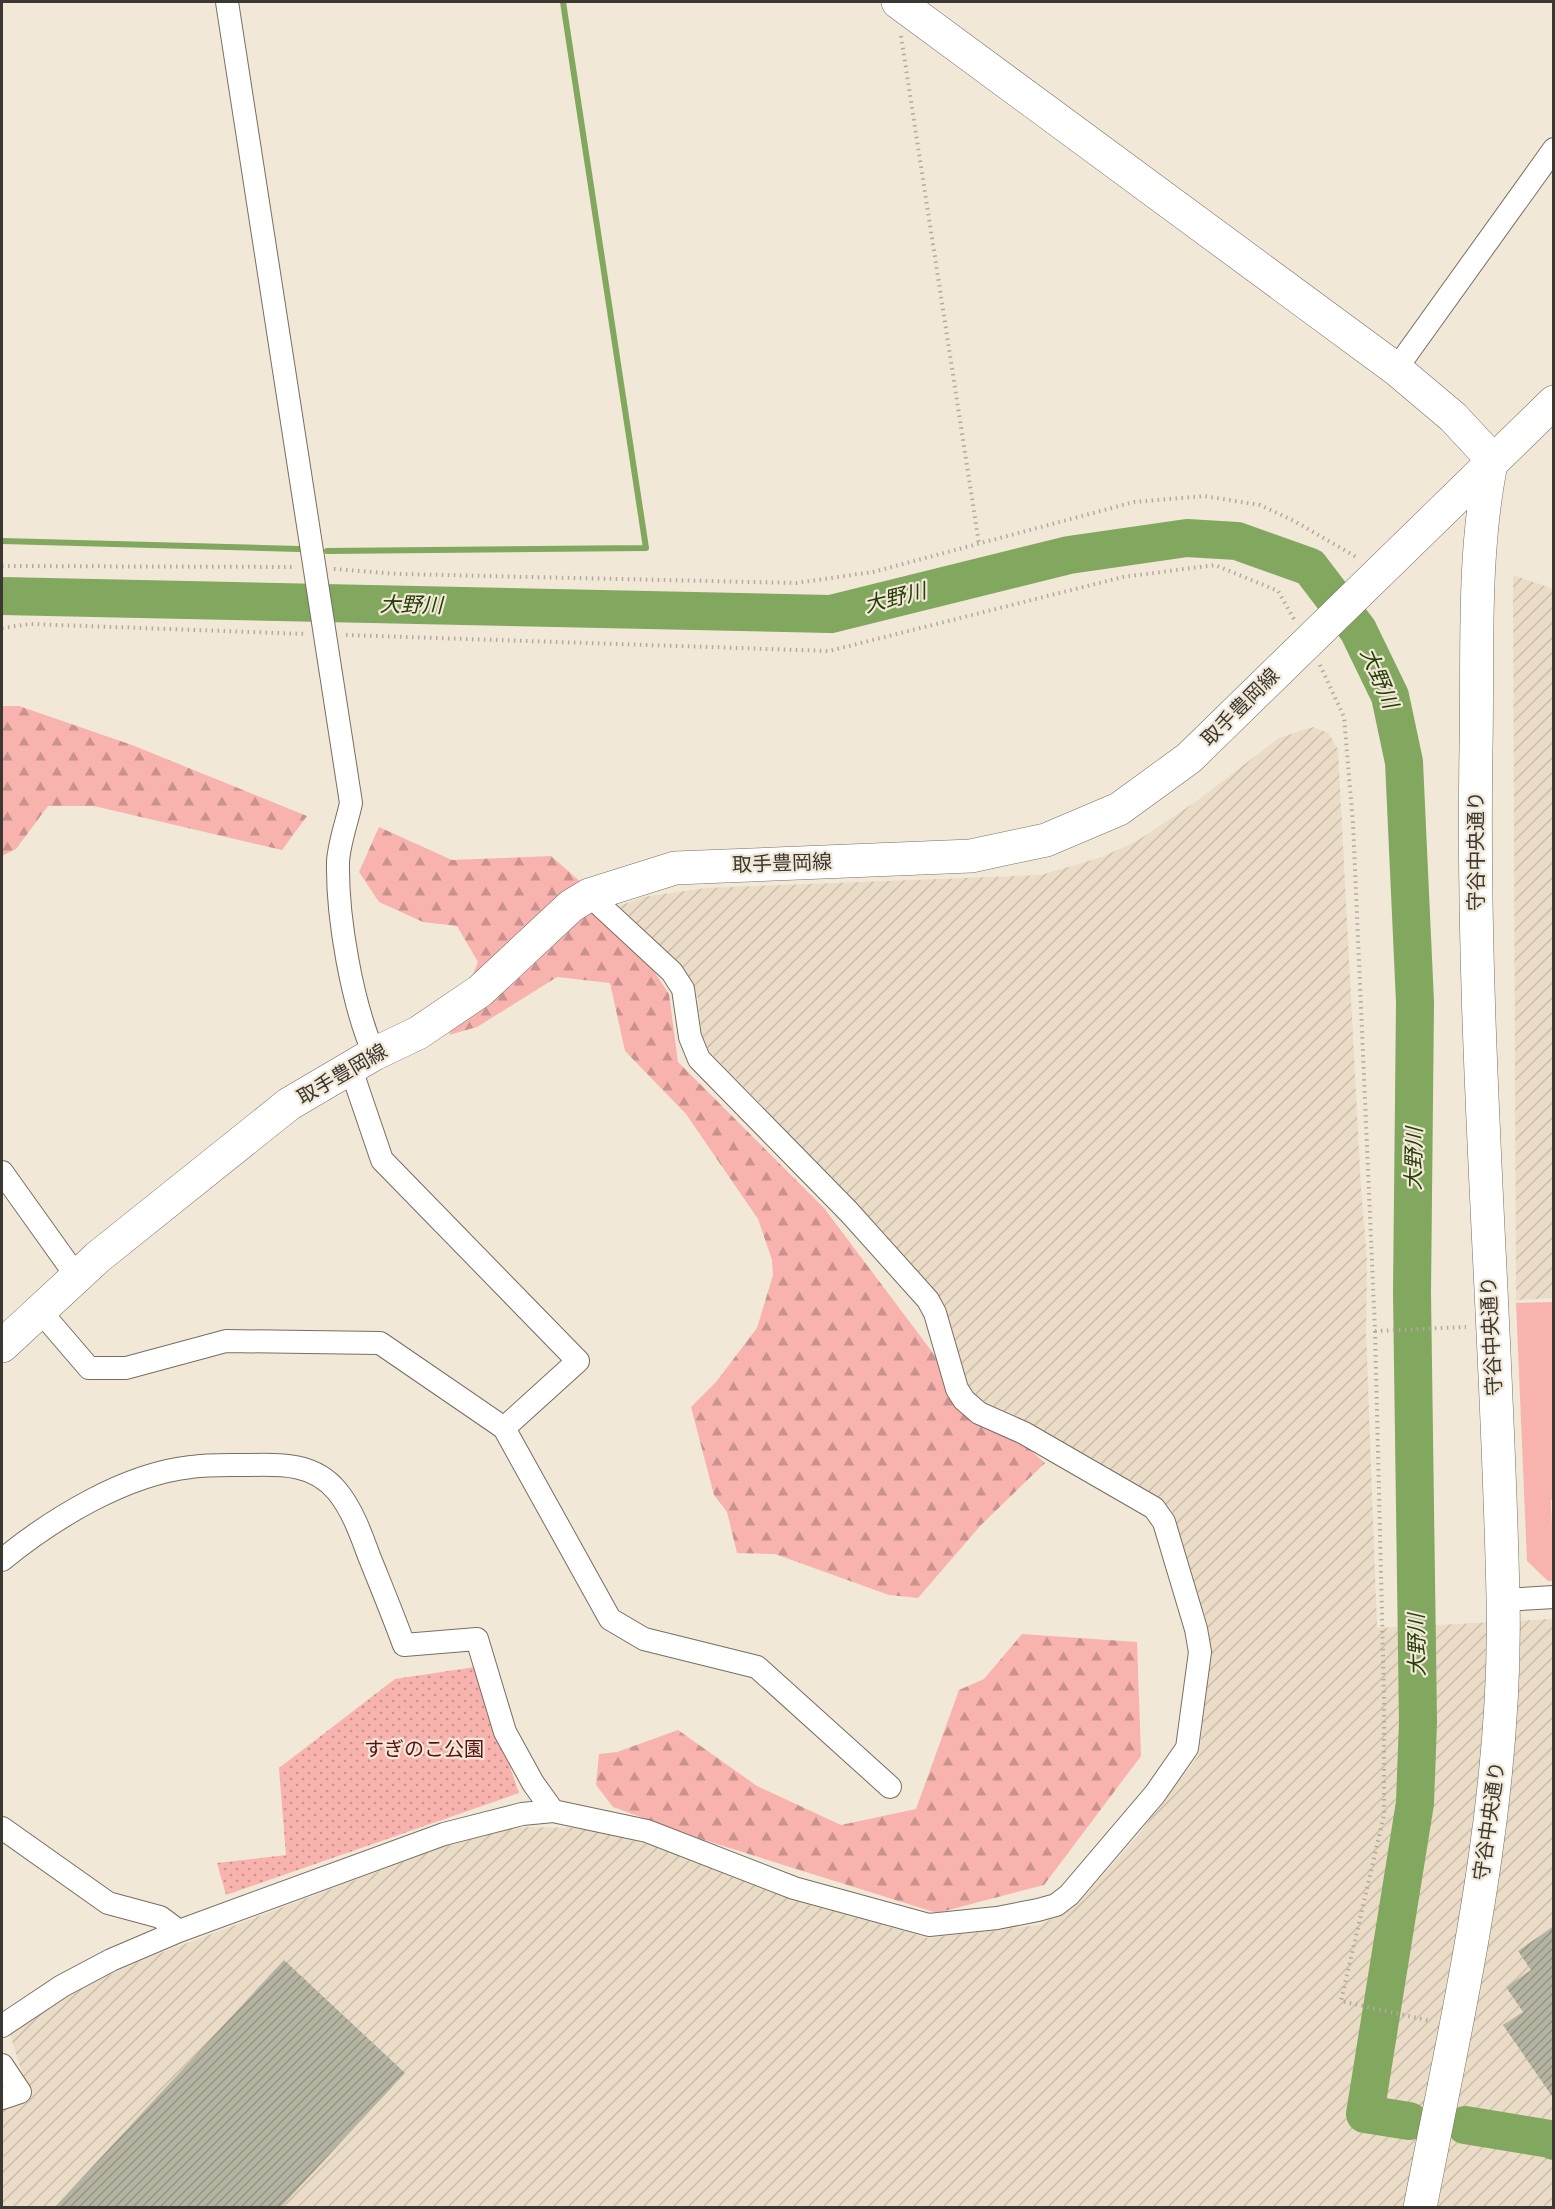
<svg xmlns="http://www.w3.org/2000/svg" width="1555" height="2209" font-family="Overpass,'Noto Sans JP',sans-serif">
<defs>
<pattern id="industrial-furrows" width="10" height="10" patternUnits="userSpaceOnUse" patternTransform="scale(1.5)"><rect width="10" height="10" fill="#eadcc6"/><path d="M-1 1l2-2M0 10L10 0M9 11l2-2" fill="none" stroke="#cabdab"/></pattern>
<pattern id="forest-firs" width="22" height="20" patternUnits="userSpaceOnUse" patternTransform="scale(1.5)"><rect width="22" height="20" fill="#f8b3ae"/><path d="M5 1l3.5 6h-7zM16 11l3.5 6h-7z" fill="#ca928e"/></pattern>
<pattern id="park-dots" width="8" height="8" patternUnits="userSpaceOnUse" patternTransform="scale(1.5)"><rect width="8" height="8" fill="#f8b3ae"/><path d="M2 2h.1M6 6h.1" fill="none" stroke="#ca928e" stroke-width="1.8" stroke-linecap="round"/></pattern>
<pattern id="building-hatch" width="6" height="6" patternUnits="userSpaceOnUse" patternTransform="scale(1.5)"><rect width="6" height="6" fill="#b5b4a3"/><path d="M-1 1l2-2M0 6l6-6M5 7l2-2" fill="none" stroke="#949385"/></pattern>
</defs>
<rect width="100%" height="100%" fill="#f2e8d8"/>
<path fill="url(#industrial-furrows)" d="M 1513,575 L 1554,589 L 1553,1298 L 1516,1300 Z
M 1313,727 L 1328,733 L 1338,749 L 1361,1190 L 1367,1259 L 1366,1332 L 1377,1628 L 1553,1619 L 1553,2207 L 2,2208 L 2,2108 L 30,2099 L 9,2031 L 93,1982 L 147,1958 L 467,1838 L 518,1827 L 582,1828 L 655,1846 L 787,1897 L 928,1938 L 1040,1925 L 1072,1909 L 1135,1839 L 1199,1755 L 1211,1653 L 1207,1622 L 1172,1511 L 1157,1498 L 1093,1459 L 986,1403 L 969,1389 L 936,1293 L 880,1228 L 709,1051 L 702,1036 L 698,999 L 693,983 L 683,968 L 619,906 L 643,897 L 706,888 L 1041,875 L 1102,857 L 1137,841 L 1194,803 L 1279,738 Z"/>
<path fill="#f8b3ae" d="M 1553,1302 L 1554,1500 L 1551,1500 L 1554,1581 L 1548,1581 L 1527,1561 L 1516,1303 Z"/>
<path fill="url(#forest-firs)" d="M 2,706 L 19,706 L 132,745 L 307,816 L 282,850 L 94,806 L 48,806 L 16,849 L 2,856 Z
M 379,827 L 452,860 L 551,856 L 615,912 L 669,994 L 678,1062 L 824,1208 L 960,1389 L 1045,1463 L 981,1525 L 918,1598 L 889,1595 L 775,1554 L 737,1553 L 727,1512 L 714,1495 L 691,1407 L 716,1382 L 757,1328 L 773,1275 L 772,1260 L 758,1219 L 686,1114 L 625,1051 L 610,983 L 557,977 L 477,1027 L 449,1035 L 478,962 L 457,926 L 423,922 L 379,902 L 359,872 Z
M 1022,1634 L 1137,1642 L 1141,1756 L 1044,1885 L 937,1913 L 704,1840 L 613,1807 L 596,1785 L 599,1754 L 617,1752 L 678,1730 L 757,1786 L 841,1825 L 916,1809 L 959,1690 L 984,1679 Z"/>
<path fill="url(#park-dots)" d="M 475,1667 L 519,1793 L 226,1895 L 217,1863 L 286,1855 L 279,1768 L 395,1679 Z"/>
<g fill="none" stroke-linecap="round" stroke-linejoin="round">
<path stroke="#82a75e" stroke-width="6" d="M 2,541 L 299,549
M 327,551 L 646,548 L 563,2"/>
<path stroke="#82a75e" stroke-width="38" d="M 2,596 L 831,614 L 1069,555 L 1187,538 L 1237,541 L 1310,567 L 1358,630 L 1390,696 L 1404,762 L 1415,1002 L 1412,1293 L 1418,1722 L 1415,1803 L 1365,2114 L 1409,2121
M 1465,2125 L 1550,2139 L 1554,2141"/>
</g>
<path fill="url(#building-hatch)" d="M 1554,1926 L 1554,2099 L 1503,2025 L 1523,2012 L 1506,1987 L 1531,1970 L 1518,1951 Z
M 284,1960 L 405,2073 L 280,2208 L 54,2208 Z"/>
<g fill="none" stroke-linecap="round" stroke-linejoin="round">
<defs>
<path id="street" d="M 227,2 L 351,803 C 347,822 339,843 338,862 C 337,918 352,1003 374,1054
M 1396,369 L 1554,149
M 351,1069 L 382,1160 L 578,1361 L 504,1428
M 2,1172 L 77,1277
M 41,1312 L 89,1368 L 126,1368 L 226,1341 L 380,1343 L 504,1428 L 610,1619 L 644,1639 L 757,1667 L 890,1787
M 2,1560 C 52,1519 125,1474 191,1467 C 210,1464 231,1465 250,1465 C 283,1464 315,1464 337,1491 C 352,1509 361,1534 369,1556 C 381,1586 393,1615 404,1645 L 477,1639 L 505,1732 L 533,1783 L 553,1811
M 1503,1600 L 1554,1597
M 2,1828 L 108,1903 L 160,1917 L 179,1931
M 2,2026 L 62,1986 L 111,1960 L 179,1931 L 444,1834 L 522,1814 L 553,1811 L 647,1831 L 794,1888 L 929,1925 L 997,1918 L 1038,1910 L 1056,1905 L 1069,1895 L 1155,1794 L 1187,1748 L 1200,1652 L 1196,1629 L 1164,1522 L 1154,1508 L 1024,1433 L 979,1413 L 964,1400 L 957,1389 L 935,1313 L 928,1300 L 849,1212 L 699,1059 L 690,1037 L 683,989 L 672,972 L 589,895
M 2,2065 L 20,2092 L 2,2098"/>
<path id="secondary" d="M 898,2 L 1396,369 L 1453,417 L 1492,459"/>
<path id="primary" d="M 2,1346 L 98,1257 L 289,1104 L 374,1054 L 418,1033 L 480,991 L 571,906 L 589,895 L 675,868 L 971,856 L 1046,840 L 1119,809 L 1189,758 L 1554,402
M 1420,2208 C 1459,2006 1508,1803 1503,1597 C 1497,1314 1471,1033 1476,750 C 1478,654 1472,554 1492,459"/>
</defs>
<use href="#street" stroke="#776e61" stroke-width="24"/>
<use href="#secondary" stroke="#776e61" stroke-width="34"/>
<use href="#primary" stroke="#776e61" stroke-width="34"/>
<path stroke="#b2aa9e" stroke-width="4" stroke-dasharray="1.5 4.5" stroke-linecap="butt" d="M 901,36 L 979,544
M 2,566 L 294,567
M 334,569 L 399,574 L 796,583 L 873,572 L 1134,502 L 1204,496 L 1260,505 L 1294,521 L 1358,558
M 2,628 L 30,624 L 306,634
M 346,635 L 829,651 L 1123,577 L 1215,565 L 1278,591 L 1294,619
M 1320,665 L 1344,717 L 1353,823 L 1375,1331 L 1466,1327
M 1375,1331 L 1384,1695 L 1384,1815 L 1341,2001 L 1431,2021"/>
<use href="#street" stroke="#fff" stroke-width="22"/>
<use href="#secondary" stroke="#fff" stroke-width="33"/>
<use href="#primary" stroke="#fff" stroke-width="33"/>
</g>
<g text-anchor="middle" stroke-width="4.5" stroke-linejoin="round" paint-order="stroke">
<g font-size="20" fill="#3b3731" stroke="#f2e8d8">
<text transform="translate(1240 707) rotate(-45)" y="7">取手豊岡線</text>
<text transform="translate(1476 851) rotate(-90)" y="7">守谷中央通り</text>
<text transform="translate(782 863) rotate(-2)" y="7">取手豊岡線</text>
<text transform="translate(342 1074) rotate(-30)" y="7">取手豊岡線</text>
<text transform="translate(1491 1336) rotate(-93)" y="7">守谷中央通り</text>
<text transform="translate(1489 1821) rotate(-82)" y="7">守谷中央通り</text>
</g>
<g font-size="20" fill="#5d0f13" stroke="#f2e8d8">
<text x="424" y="1756">すぎのこ公園</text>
</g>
<g font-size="21" font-style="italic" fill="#263e08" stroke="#f2e8d8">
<text transform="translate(895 598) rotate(-14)" y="7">大野川</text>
<text transform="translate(411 605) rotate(1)" y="7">大野川</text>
<text transform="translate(1379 678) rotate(67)" y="7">大野川</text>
<text transform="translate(1414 1159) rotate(-89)" y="7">大野川</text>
<text transform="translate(1417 1645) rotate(-91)" y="7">大野川</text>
</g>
</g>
<rect width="1555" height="2209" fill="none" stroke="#3b3731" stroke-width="6"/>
</svg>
